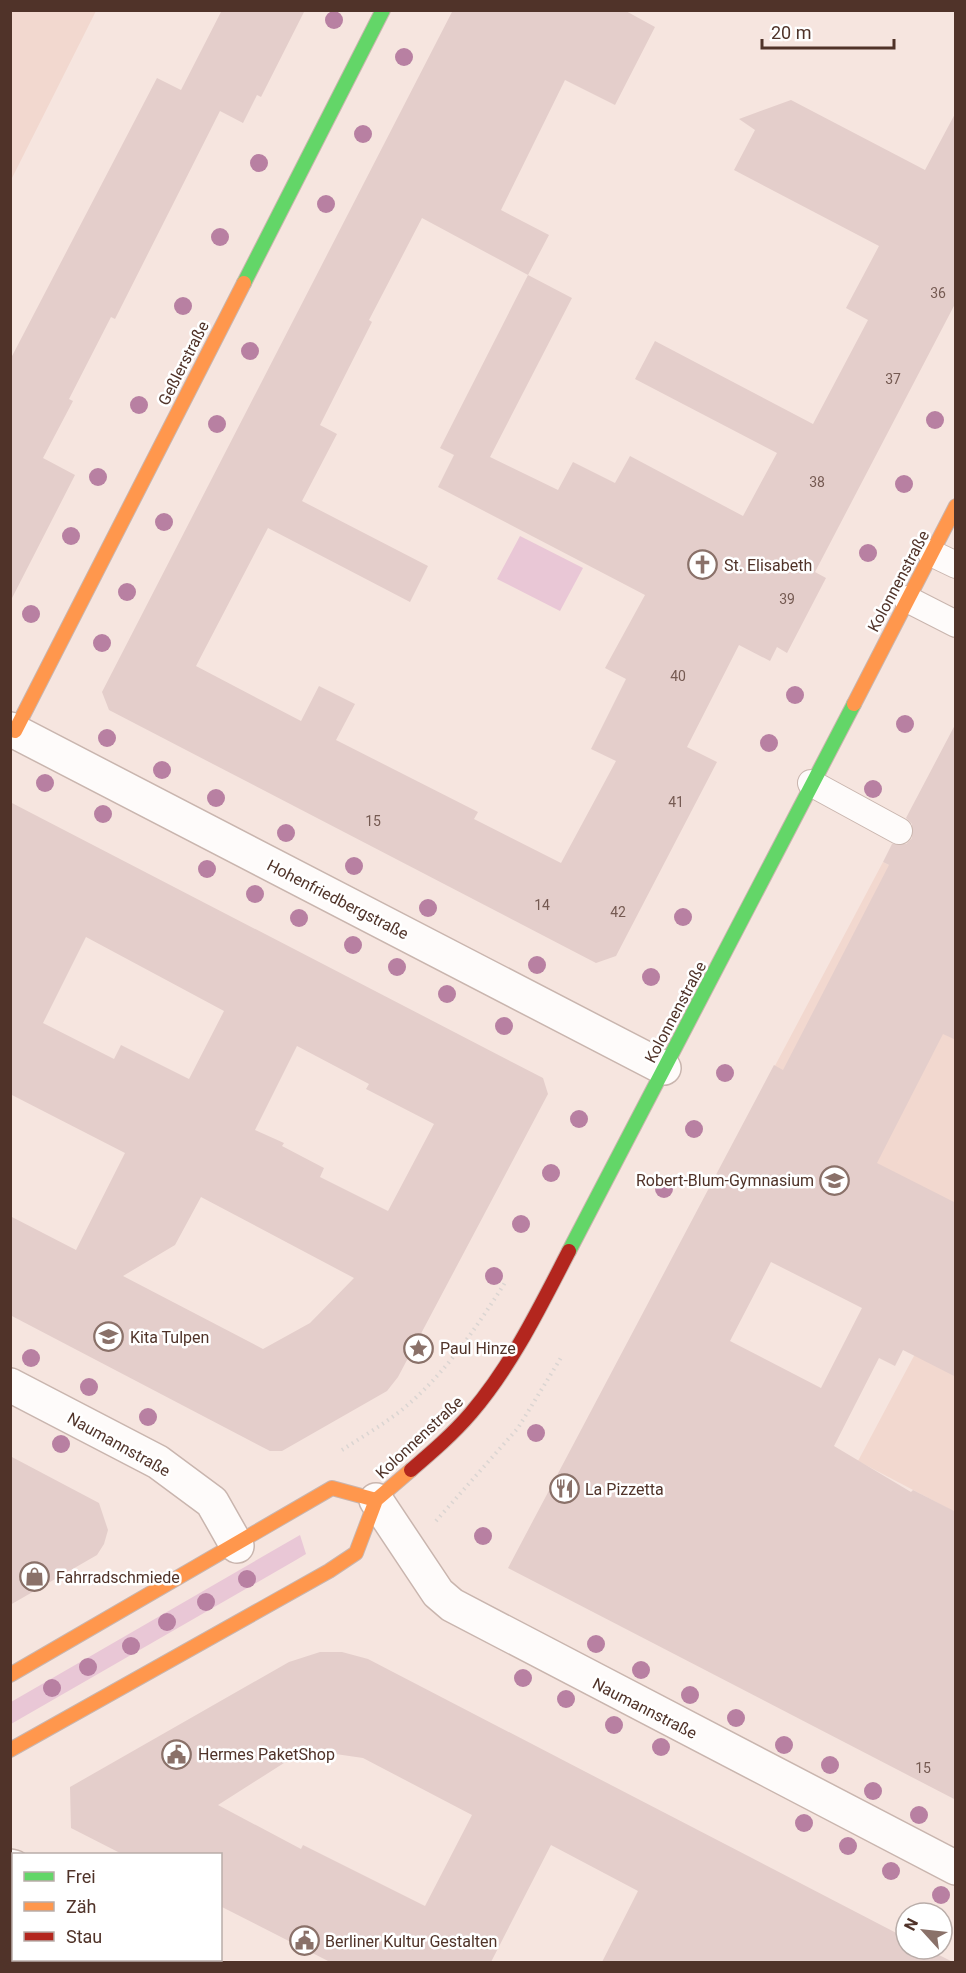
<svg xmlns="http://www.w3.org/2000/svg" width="966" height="1973" font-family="Roboto,sans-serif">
<rect width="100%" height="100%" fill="#f6e5df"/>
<path fill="#f2d8cf" d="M 11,10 L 96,11 L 11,180 L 10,11 Z
M 883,862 L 955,899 L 955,1512 L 858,1461 L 923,1339 L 733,1145 Z"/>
<path fill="#e9c7d6" d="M 520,536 L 583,568 L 560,611 L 497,579 Z
M 300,1535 L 306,1554 L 296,1560 L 11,1724 L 11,1702 Z"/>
<path fill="#e4cecb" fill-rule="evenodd" d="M 222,10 L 305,10 L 261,97 L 257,95 L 243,123 L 220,111 L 115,319 L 111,317 L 69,399 L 73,401 L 43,458 L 75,475 L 10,602 L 10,360 L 157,78 L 181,90 Z
M 453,10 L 624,10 L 655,27 L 615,105 L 565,80 L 501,210 L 549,235 L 528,275 L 422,218 L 369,320 L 372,322 L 320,425 L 337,434 L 302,501 L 428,566 L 410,602 L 268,528 L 196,666 L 301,721 L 319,686 L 355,704 L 336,740 L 478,812 L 474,819 L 561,863 L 616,761 L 591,749 L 626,679 L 605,668 L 645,595 L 438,487 L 454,455 L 440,448 L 528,275 L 572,298 L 490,457 L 558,490 L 573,462 L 615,483 L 630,456 L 743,516 L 777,453 L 635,379 L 655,341 L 813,424 L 868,320 L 846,308 L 879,246 L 734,170 L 755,130 L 739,119 L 791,100 L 925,170 L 956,112 L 956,302 L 815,572 L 826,578 L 787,653 L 777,647 L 770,661 L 739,645 L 687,747 L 717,762 L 616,956 L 596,963 L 109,710 L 102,692 Z
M 956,723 L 956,1040 L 943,1034 L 877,1163 L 956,1203 L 956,1377 L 903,1350 L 895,1366 L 879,1358 L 834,1446 L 911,1492 L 913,1490 L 956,1512 L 956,1800 L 508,1568 L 774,1065 L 783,1070 L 889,865 L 883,862 L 892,844 L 906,844 L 912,838 L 912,824 L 906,818 ZM 771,1262 L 862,1308 L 821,1388 L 730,1341 Z
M 10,802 L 543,1078 L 548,1094 L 398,1377 L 387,1391 L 282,1451 L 270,1451 L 10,1315 L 10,1216 L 76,1250 L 125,1153 L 10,1094 ZM 86,937 L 224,1011 L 189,1079 L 121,1045 L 114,1059 L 43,1023 ZM 297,1046 L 369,1084 L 366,1089 L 434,1124 L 388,1211 L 320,1177 L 324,1168 L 282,1146 L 284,1143 L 255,1130 ZM 201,1197 L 354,1278 L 310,1323 L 263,1349 L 123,1276 L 175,1245 Z
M 10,1456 L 99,1503 L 108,1530 L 104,1544 L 97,1555 L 10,1605 Z
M 320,1652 L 342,1652 L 368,1659 L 906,1938 L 906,1949 L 927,1949 L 953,1962 L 602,1962 L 638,1891 L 551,1845 L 491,1962 L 330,1962 L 220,1906 L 220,1854 L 122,1854 L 71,1828 L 70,1787 L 289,1662 ZM 315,1751 L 363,1758 L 472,1815 L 425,1906 L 303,1845 L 301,1849 L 218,1805 L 284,1763 Z"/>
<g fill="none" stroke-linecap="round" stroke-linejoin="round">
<defs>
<path id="lane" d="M 931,553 L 956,565
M 907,599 L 956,624
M 811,783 L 899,831"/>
<path id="street" d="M 10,729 L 664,1068
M 10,1385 L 158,1462 L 212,1502 L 237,1546
M 376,1500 L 438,1593 L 452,1605 L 956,1868
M 10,1866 L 14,1867
M 190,1960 L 195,1962"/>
<path id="fast" d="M 244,283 L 383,10
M 569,1251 L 854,704"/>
<path id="slow" d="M 854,704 L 956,506
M 15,731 L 244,283
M 10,1675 L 332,1488 L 376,1500
M 10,1750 L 329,1571 L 356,1553 L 376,1500 L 411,1470"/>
<path id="jam" d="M 411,1470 C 432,1452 453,1434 471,1413 C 512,1365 540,1307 569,1251"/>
</defs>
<use href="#lane" stroke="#c9b5ae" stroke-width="28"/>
<use href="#street" stroke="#c9b5ae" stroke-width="36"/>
<use href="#fast" stroke="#c9b5ae" stroke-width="16"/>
<use href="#slow" stroke="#c9b5ae" stroke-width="16"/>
<use href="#jam" stroke="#c9b5ae" stroke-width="16"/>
<path stroke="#dbd5d2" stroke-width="4" stroke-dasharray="1.5 4.5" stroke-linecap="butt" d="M 342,1450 C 362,1437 384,1424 403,1409 C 445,1374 477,1327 506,1281
M 436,1521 L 518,1428 L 562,1356"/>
<use href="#lane" stroke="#fefbfa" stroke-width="26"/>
<use href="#street" stroke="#fefbfa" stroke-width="33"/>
<use href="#fast" stroke="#63d668" stroke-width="14"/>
<use href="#slow" stroke="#ff974d" stroke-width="14"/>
<use href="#jam" stroke="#b3261e" stroke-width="14"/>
</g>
<g fill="#b880a2">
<circle cx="334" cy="20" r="9"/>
<circle cx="404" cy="57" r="9"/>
<circle cx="363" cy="134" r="9"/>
<circle cx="259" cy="163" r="9"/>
<circle cx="326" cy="204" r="9"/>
<circle cx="220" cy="237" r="9"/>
<circle cx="183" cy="306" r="9"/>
<circle cx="250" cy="351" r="9"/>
<circle cx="139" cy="405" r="9"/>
<circle cx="935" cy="420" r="9"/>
<circle cx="217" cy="424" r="9"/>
<circle cx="98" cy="477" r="9"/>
<circle cx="904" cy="484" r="9"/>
<circle cx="164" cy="522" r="9"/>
<circle cx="71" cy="536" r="9"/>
<circle cx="868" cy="553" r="9"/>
<circle cx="127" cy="592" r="9"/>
<circle cx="31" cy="614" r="9"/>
<circle cx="102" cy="643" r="9"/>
<circle cx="795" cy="695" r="9"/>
<circle cx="905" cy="724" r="9"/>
<circle cx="107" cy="738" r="9"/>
<circle cx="769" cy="743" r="9"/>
<circle cx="162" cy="770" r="9"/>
<circle cx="45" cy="783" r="9"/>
<circle cx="873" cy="789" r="9"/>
<circle cx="216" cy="798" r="9"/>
<circle cx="103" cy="814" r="9"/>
<circle cx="286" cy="833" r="9"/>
<circle cx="354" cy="866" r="9"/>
<circle cx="207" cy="869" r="9"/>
<circle cx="255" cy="894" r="9"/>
<circle cx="428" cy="908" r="9"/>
<circle cx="683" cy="917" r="9"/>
<circle cx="299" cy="918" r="9"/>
<circle cx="353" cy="945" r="9"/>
<circle cx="537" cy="965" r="9"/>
<circle cx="397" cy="967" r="9"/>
<circle cx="651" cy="977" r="9"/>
<circle cx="447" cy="994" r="9"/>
<circle cx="504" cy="1026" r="9"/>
<circle cx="725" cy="1073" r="9"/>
<circle cx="579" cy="1119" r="9"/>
<circle cx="694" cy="1129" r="9"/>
<circle cx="551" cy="1173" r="9"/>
<circle cx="664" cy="1189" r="9"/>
<circle cx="521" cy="1224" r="9"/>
<circle cx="494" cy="1276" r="9"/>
<circle cx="31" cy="1358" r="9"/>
<circle cx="89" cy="1387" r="9"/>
<circle cx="148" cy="1417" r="9"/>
<circle cx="536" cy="1433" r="9"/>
<circle cx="61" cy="1444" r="9"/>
<circle cx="483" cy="1536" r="9"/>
<circle cx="247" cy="1579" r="9"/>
<circle cx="206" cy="1602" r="9"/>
<circle cx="167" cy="1622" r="9"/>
<circle cx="596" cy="1644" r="9"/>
<circle cx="131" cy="1646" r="9"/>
<circle cx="88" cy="1667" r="9"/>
<circle cx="641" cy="1670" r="9"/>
<circle cx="523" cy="1678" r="9"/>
<circle cx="52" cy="1688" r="9"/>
<circle cx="690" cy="1695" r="9"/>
<circle cx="566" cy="1699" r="9"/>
<circle cx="736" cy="1718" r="9"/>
<circle cx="614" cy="1725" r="9"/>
<circle cx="784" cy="1745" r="9"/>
<circle cx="661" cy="1747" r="9"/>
<circle cx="830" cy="1765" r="9"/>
<circle cx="873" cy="1791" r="9"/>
<circle cx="919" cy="1815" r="9"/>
<circle cx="804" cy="1823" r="9"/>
<circle cx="848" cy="1846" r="9"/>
<circle cx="891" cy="1871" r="9"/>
<circle cx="941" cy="1895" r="9"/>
</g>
<defs>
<symbol id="church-ring" viewBox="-11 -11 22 22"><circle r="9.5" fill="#fff" stroke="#8a7169" stroke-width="1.5"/><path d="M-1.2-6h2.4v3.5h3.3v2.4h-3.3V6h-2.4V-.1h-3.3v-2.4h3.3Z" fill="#8a7169"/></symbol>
<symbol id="school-ring" viewBox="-11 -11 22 22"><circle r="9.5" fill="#fff" stroke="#8a7169" stroke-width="1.5"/><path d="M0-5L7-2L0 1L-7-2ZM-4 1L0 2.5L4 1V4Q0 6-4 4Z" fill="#8a7169"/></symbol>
<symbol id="sight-ring" viewBox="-11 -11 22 22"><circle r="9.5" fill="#fff" stroke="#8a7169" stroke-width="1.5"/><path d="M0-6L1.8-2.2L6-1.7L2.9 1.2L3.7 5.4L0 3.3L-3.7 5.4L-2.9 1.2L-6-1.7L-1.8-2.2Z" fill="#8a7169"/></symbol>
<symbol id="restaurant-ring" viewBox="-11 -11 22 22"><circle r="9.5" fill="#fff" stroke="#8a7169" stroke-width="1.5"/><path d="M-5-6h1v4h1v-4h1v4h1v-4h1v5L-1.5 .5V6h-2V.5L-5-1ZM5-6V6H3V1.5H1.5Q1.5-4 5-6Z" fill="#8a7169"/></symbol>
<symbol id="shop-ring" viewBox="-11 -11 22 22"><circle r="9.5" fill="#fff" stroke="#8a7169" stroke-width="1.5"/><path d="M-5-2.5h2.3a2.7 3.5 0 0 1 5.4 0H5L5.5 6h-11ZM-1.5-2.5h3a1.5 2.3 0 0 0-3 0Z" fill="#8a7169"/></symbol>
<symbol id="civic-ring" viewBox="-11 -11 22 22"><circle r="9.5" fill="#fff" stroke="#8a7169" stroke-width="1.5"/><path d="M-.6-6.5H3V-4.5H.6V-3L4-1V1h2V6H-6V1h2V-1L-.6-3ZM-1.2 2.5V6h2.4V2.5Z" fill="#8a7169"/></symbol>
</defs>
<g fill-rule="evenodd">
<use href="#church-ring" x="686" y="548" width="33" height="33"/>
<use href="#school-ring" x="818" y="1164" width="33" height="33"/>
<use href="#school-ring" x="92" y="1320" width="33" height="33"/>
<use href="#sight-ring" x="402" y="1332" width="33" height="33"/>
<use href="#restaurant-ring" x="548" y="1472" width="33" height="33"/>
<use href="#shop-ring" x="18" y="1560" width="33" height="33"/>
<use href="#civic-ring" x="160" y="1738" width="33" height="33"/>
<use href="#civic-ring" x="288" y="1924" width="33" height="33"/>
</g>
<g text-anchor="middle" stroke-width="5" stroke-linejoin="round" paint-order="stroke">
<g font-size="14" fill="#755a52">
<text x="938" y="298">36</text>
<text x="893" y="384">37</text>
<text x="817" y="487">38</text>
<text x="787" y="604">39</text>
<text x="678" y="681">40</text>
<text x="676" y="807">41</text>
<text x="373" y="826">15</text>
<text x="542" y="910">14</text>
<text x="618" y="917">42</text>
<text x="923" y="1773">15</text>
</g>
<g font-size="16" fill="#503329" stroke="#fff">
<text transform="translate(183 363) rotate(-63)" y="6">Geßlerstraße</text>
<text transform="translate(898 581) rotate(-62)" y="6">Kolonnenstraße</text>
<text transform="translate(338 899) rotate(27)" y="6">Hohenfriedbergstraße</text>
<text transform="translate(675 1012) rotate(-62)" y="6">Kolonnenstraße</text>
<text transform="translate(419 1437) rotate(-43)" y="6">Kolonnenstraße</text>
<text transform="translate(119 1444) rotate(29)" y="6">Naumannstraße</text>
<text transform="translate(645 1708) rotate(27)" y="6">Naumannstraße</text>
</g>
<g font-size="16" fill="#503329" stroke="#fff" text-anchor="start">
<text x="724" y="571">St. Elisabeth</text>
<text x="814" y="1186" text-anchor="end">Robert-Blum-Gymnasium</text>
<text x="130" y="1343">Kita Tulpen</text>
<text x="440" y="1354">Paul Hinze</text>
<text x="585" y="1495">La Pizzetta</text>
<text x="56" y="1583">Fahrradschmiede</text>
<text x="198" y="1760">Hermes PaketShop</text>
<text x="325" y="1947">Berliner Kultur Gestalten</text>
</g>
</g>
<rect width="966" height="1973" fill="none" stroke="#503329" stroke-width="24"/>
<rect x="12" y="1853" width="210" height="108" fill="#ffffff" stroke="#b9ada9" stroke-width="1.5"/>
<rect x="24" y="1872" width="30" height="9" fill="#63d668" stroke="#b9ada9" stroke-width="1.5"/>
<text x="66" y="1883" font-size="18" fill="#503329">Frei</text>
<rect x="24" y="1902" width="30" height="9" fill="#ff974d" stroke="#b9ada9" stroke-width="1.5"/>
<text x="66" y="1913" font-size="18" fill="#503329">Zäh</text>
<rect x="24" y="1932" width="30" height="9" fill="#b3261e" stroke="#b9ada9" stroke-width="1.5"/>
<text x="66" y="1943" font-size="18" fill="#503329">Stau</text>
<g transform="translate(924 1931) rotate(297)"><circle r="28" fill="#ffffff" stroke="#b9ada9" stroke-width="1.5"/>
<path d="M0-4.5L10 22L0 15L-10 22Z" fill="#8a7169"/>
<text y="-9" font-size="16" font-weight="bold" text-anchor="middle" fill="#503329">N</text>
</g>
<path d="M762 39v9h132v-9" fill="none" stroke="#503329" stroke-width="3"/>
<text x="771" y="39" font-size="18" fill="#503329" stroke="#ffffff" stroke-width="4.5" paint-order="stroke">20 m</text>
</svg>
